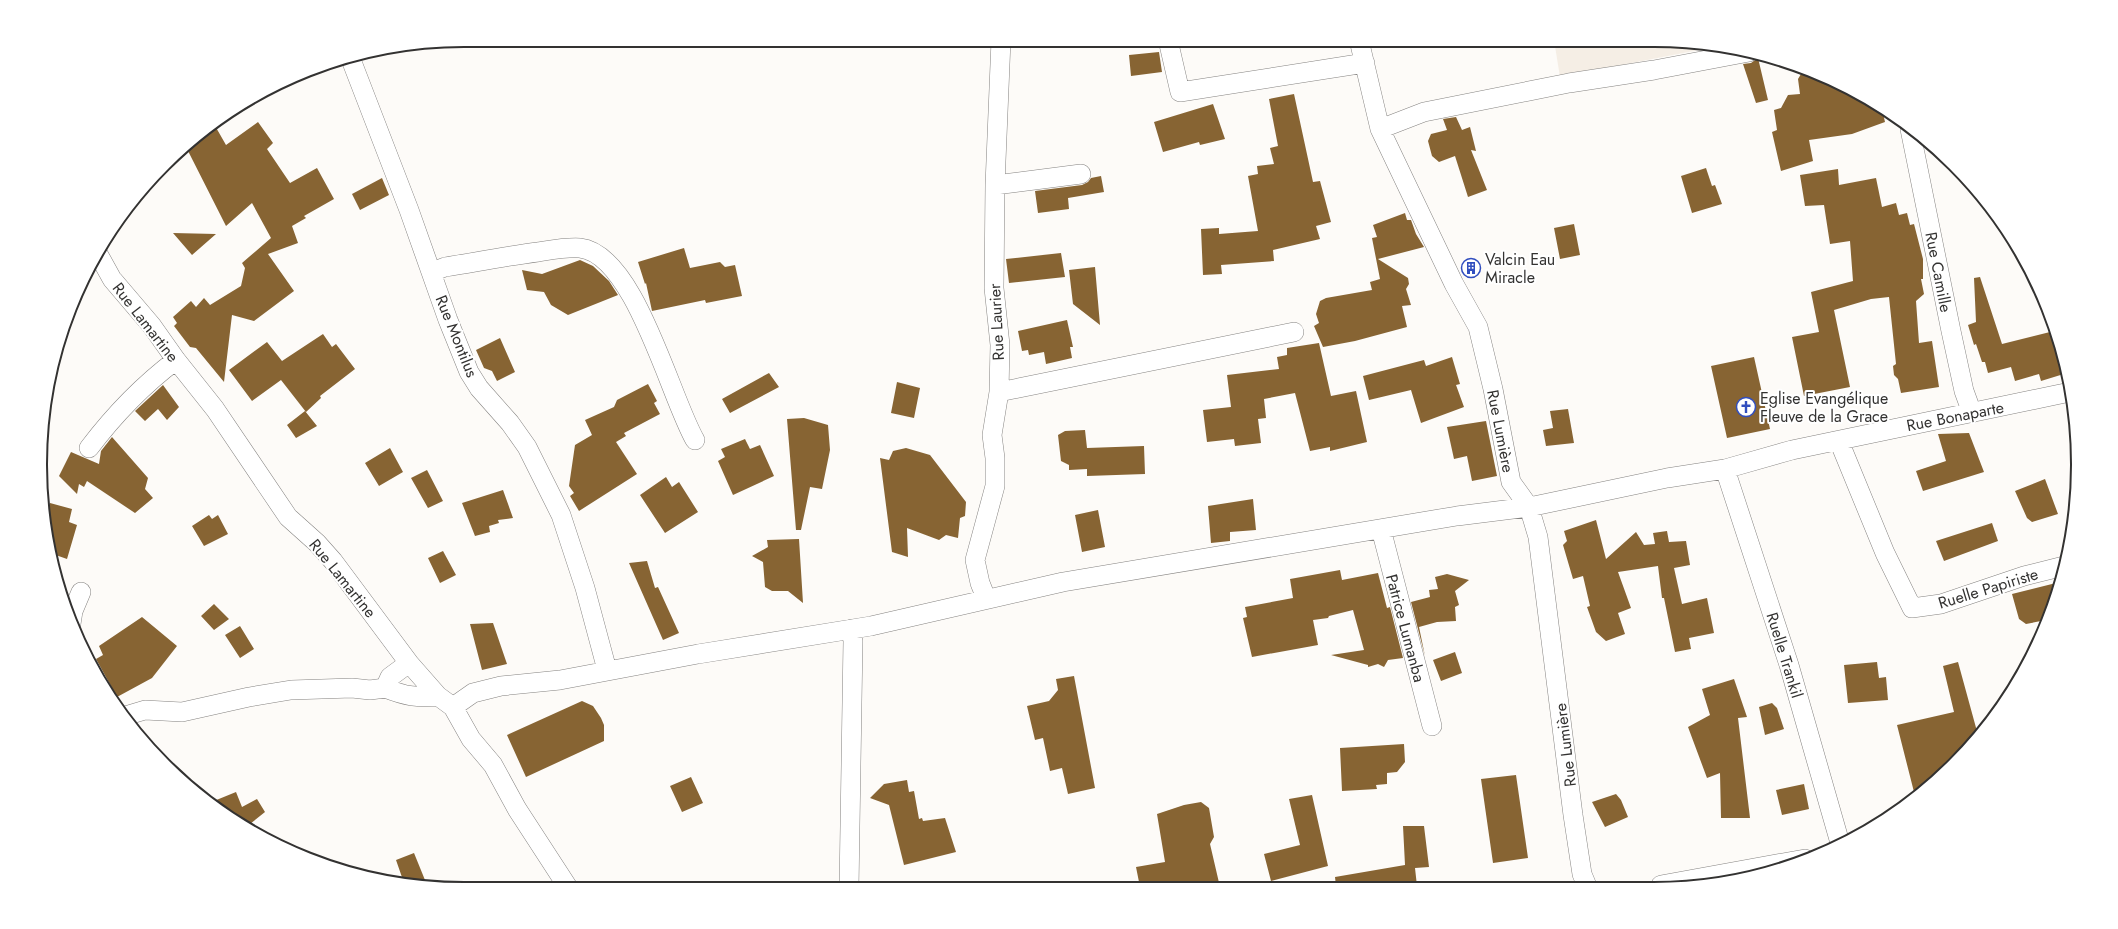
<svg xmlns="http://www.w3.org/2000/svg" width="2118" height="929" font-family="Jost,sans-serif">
<rect width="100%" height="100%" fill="#fdfbf8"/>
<path fill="#f5eee5" d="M 1554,40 L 1654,40 L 1719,46 L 1560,77 Z"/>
<path fill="#876433" d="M 1159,52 L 1162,72 L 1131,76 L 1129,55 Z
M 1758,58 L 1768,100 L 1756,103 L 1743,64 L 1751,63 Z
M 1804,69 L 1866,97 L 1882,109 L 1885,122 L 1852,134 L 1809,140 L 1813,161 L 1781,171 L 1772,132 L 1777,130 L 1774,110 L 1781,108 L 1788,95 L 1800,94 L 1798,79 Z
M 1294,94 L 1313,182 L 1320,181 L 1331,222 L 1316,226 L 1320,239 L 1273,250 L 1274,261 L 1221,265 L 1222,274 L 1203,275 L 1201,229 L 1219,228 L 1219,234 L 1258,231 L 1248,176 L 1258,174 L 1257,166 L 1274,164 L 1270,148 L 1278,146 L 1269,99 Z
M 1213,104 L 1225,139 L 1200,145 L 1199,142 L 1163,152 L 1154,122 Z
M 1456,117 L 1462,130 L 1470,127 L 1476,151 L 1471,150 L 1487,190 L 1468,197 L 1455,156 L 1439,162 L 1432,156 L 1428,141 L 1431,134 L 1447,130 L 1443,119 Z
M 258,122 L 273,143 L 267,149 L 290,183 L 317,168 L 334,199 L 304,216 L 306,218 L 292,226 L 298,243 L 268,254 L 294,291 L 254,321 L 232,315 L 224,382 L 196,348 L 190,347 L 174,326 L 177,323 L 173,317 L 191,301 L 196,307 L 204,298 L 210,305 L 241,286 L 245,268 L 242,263 L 271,238 L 252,203 L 226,226 L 185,145 L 214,124 L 226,145 Z
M 1706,168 L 1712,186 L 1715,185 L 1722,204 L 1692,213 L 1681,176 Z
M 1838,169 L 1839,185 L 1876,178 L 1882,207 L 1896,203 L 1899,215 L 1907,213 L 1910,225 L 1914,224 L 1923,259 L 1923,279 L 1921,279 L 1924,294 L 1916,301 L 1919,343 L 1932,341 L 1939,387 L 1901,393 L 1898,379 L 1894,375 L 1893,366 L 1896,364 L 1889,297 L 1871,299 L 1834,310 L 1850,387 L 1804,396 L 1792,337 L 1819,332 L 1811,292 L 1853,281 L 1850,241 L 1830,244 L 1824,205 L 1805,206 L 1800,175 Z
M 1101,176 L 1104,192 L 1068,198 L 1069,209 L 1038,213 L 1035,191 L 1082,185 L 1088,182 L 1091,178 Z
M 382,178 L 389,195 L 360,210 L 352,194 Z
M 1405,213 L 1407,220 L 1411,220 L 1416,234 L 1424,247 L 1378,259 L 1408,278 L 1409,284 L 1406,289 L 1411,305 L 1402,306 L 1407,327 L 1355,341 L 1323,347 L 1314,326 L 1319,323 L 1316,314 L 1320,301 L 1326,298 L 1372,290 L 1370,282 L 1380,279 L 1372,238 L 1377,237 L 1373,225 Z
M 1574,224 L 1580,255 L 1560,259 L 1554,228 Z
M 173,233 L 216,234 L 192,255 Z
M 684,248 L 690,268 L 720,262 L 725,267 L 735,265 L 742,296 L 706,303 L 705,300 L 652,311 L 646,283 L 645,284 L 638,262 Z
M 1061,253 L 1065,277 L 1009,283 L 1006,259 Z
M 580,260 L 593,266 L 609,281 L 618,295 L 568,315 L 551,305 L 544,292 L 527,290 L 522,270 L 542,274 Z
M 1095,267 L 1100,325 L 1073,304 L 1069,270 Z
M 1980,277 L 2002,344 L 2054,331 L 2064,355 L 2067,373 L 2041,381 L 2039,374 L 2015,381 L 2011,367 L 1988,373 L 1985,362 L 1982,362 L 1976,344 L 1974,345 L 1968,325 L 1976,322 L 1974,278 Z
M 1067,320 L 1073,347 L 1070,347 L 1072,358 L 1046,364 L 1044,352 L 1029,355 L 1028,350 L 1022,351 L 1018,331 Z
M 323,334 L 332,347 L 336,344 L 355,369 L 320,396 L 321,398 L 306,412 L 281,380 L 252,401 L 229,370 L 267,342 L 282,361 Z
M 500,338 L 515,372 L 497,381 L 492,371 L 484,368 L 476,350 Z
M 1319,343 L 1331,396 L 1356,391 L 1367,442 L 1330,451 L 1330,447 L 1310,451 L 1295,393 L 1264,399 L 1266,418 L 1258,419 L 1261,443 L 1235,446 L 1234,439 L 1207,442 L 1203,410 L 1231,407 L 1227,375 L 1279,369 L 1277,357 L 1287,355 L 1287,348 Z
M 1452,357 L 1460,384 L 1456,385 L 1464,407 L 1421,423 L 1411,390 L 1369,400 L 1363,376 L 1424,360 L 1426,366 Z
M 1754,357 L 1770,429 L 1727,438 L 1711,366 Z
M 769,373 L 779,387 L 730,413 L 722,399 Z
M 897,382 L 920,388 L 914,418 L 891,413 Z
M 648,384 L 657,401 L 654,403 L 660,414 L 624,433 L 626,436 L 616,442 L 637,474 L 579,511 L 570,496 L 574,493 L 569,486 L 575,445 L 592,435 L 585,420 L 614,407 L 617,400 Z
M 163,385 L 179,407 L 167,420 L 158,409 L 145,421 L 135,411 Z
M 1568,409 L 1574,443 L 1546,446 L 1543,430 L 1553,428 L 1550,411 Z
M 305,411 L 317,426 L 296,438 L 287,425 Z
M 804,418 L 828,425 L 830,450 L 822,489 L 810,487 L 801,530 L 796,530 L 787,419 Z
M 1486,421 L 1497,476 L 1472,481 L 1467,456 L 1454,459 L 1447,427 Z
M 1085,430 L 1087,448 L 1144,446 L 1145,474 L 1087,476 L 1087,469 L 1069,470 L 1069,465 L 1061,461 L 1058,435 L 1065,431 Z
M 1969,433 L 1984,472 L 1923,491 L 1916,471 L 1946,461 L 1938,434 Z
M 112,437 L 148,478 L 145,489 L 153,498 L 135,513 L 87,481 L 84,487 L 79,484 L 77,494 L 59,476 L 71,452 L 99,464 L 101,451 Z
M 745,439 L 750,449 L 760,445 L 774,476 L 733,495 L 718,461 L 725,457 L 721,449 Z
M 390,448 L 403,472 L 379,486 L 365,463 Z
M 906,448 L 930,455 L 966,502 L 965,516 L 960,518 L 958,538 L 946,535 L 939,540 L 907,528 L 908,557 L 892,552 L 880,458 L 889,460 L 893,451 Z
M 427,470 L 443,501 L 428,508 L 411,478 Z
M 666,477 L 672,487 L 679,482 L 698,512 L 665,533 L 640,495 Z
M 2045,479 L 2058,514 L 2032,522 L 2027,518 L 2015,491 Z
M 503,490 L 513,518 L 498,520 L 499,523 L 489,526 L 490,532 L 475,536 L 462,503 Z
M 1253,499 L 1256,530 L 1230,532 L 1230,541 L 1211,543 L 1208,506 Z
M 50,503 L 72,509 L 69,522 L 77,525 L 67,559 L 50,553 L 48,547 L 45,518 Z
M 1098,510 L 1105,547 L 1082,552 L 1075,515 Z
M 209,515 L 212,519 L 218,515 L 228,534 L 204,546 L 192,526 Z
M 1596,520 L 1606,559 L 1636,532 L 1644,545 L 1655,544 L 1653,533 L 1667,531 L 1669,542 L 1686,541 L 1690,565 L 1674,568 L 1682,604 L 1707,598 L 1714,633 L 1689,638 L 1691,649 L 1675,652 L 1664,598 L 1662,598 L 1658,566 L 1618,572 L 1631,608 L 1618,613 L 1625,634 L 1606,641 L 1596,632 L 1587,607 L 1590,606 L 1583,576 L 1573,579 L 1563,545 L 1567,541 L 1564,531 Z
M 1992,523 L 1998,541 L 1944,561 L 1936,541 Z
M 799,539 L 803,603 L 788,591 L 772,591 L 765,587 L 763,562 L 752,556 L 768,547 L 767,540 Z
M 443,551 L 456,575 L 440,583 L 428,558 Z
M 647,561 L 655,588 L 658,587 L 679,633 L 663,640 L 629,563 Z
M 1340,570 L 1342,580 L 1378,573 L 1387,608 L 1390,607 L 1403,658 L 1388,660 L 1384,667 L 1378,664 L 1368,667 L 1368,665 L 1331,655 L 1364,650 L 1353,610 L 1329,616 L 1328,618 L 1313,620 L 1318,645 L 1252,657 L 1243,618 L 1247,617 L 1245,607 L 1293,598 L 1290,579 Z
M 1447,574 L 1469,580 L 1455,591 L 1459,605 L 1455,607 L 1456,621 L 1437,622 L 1419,627 L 1425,656 L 1411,602 L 1430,597 L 1429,590 L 1438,589 L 1435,577 Z
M 2056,583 L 2058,591 L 2055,601 L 2046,620 L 2026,624 L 2019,619 L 2012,594 Z
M 214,604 L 229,619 L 214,630 L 201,616 Z
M 142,617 L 177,646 L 152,678 L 117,697 L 96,659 L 103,655 L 99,646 Z
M 493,623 L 507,664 L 482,670 L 470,624 Z
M 240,626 L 254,649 L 240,658 L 225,635 Z
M 1455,652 L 1462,673 L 1441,681 L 1433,660 Z
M 1877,662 L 1879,678 L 1886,677 L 1888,700 L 1848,703 L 1844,665 Z
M 1958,662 L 1978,735 L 1954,764 L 1926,789 L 1914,792 L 1897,725 L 1954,712 L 1943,666 Z
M 1074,676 L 1095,788 L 1068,794 L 1062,768 L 1050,771 L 1043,738 L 1035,740 L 1027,706 L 1049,701 L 1058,690 L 1056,679 Z
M 1734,679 L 1747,717 L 1738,718 L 1750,818 L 1721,818 L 1720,773 L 1707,778 L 1688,727 L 1710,715 L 1702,689 Z
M 582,701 L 593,706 L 601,718 L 604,725 L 604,741 L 526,777 L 507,735 Z
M 1772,703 L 1777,708 L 1784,729 L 1765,735 L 1759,707 Z
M 1404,744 L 1405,762 L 1397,772 L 1387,773 L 1387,784 L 1376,785 L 1377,789 L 1342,791 L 1340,748 Z
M 1516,775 L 1528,858 L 1493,863 L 1481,779 Z
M 691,777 L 703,803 L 682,812 L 670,786 Z
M 907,780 L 909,792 L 914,791 L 919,819 L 922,818 L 923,821 L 945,818 L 956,852 L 904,865 L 889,805 L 870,798 L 884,784 Z
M 1804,784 L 1809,809 L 1782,815 L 1776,790 Z
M 236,792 L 242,807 L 257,799 L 265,812 L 250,824 L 253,833 L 209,803 Z
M 1616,794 L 1621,800 L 1628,817 L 1605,827 L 1592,802 Z
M 1312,795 L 1328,866 L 1271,881 L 1264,854 L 1300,845 L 1289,799 Z
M 1201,802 L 1209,808 L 1214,837 L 1210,844 L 1220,887 L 1140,887 L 1136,867 L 1165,862 L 1157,814 L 1184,805 Z
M 1403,826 L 1424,826 L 1429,867 L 1415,868 L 1417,886 L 1336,886 L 1335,877 L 1405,865 Z
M 414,853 L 427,885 L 404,883 L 396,860 Z"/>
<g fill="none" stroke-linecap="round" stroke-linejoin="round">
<defs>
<path id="street" d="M 1168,40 L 1180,92 L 1365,63
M 1359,40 L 1380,129 L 1454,284 L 1478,327 L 1493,389 L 1511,482 L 1529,507 L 1538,537 L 1573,815 L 1582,874 L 1587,886
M 350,57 L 409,210 L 448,320 L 469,372 L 479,388 L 510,423 L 527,447 L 561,515 L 585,588 L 607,670
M 1380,129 L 1424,112 L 1569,83 L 1654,70 L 1749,52
M 1910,129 L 1951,331 L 1964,391 L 1972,413
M 995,185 L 1081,174
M 97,252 L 112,279 L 152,326 L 176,360 L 215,409 L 288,517 L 317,543 L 333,561 L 409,663 L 438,696 L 453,707 L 471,739 L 493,765 L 517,809 L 569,889
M 432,272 L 445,267 C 476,262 507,256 538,252 C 551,250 567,247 580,248 C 635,254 670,397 695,440
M 999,392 L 1294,332
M 1839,441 L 1885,553 L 1912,608 L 1941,604 L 2024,576 L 2064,566
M 89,448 C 114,415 143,385 176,360
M 1725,469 L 1789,665 L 1840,843
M 1381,529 L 1432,726
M 986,598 L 980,583 L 975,560 L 995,486 L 995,458 L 992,435 L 999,392 L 1000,345 L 994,288 L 995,185 L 1001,40
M 71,624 L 73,611 L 81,592
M 385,688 C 405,696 417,698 438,696
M 453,707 L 473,693 L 501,686 L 560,680 L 698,654 L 871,626 L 1063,582 L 1457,516 L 1529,507 L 1667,478 L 1725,469 L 1792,450 L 2070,392
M 125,716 L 145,710 L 182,712 L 249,697 L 291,690 L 352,688 L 370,690 L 385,688 L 390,677 L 409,663
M 1661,885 L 1805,859
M 849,888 L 853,641 L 851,629"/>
</defs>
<use href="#street" stroke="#858381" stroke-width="20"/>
<use href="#street" stroke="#fff" stroke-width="19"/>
</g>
<defs>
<symbol id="building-ring" viewBox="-11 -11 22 22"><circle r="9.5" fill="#fff" stroke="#314ebf" stroke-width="1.5"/><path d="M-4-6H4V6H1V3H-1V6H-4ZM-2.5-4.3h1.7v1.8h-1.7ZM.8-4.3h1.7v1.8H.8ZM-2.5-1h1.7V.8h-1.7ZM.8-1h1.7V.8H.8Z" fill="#314ebf"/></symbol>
<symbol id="church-ring" viewBox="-11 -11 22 22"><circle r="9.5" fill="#fff" stroke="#314ebf" stroke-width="1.5"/><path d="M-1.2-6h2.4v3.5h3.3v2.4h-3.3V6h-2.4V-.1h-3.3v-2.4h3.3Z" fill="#314ebf"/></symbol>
</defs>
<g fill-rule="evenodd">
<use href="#building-ring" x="1460" y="257" width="22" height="22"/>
<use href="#church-ring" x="1735" y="396" width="22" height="22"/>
</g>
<g text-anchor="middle" stroke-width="4" stroke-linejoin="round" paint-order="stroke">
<g font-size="16" fill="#333231" stroke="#fff" text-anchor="start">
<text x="1485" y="265">Valcin Eau<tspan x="1485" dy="18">Miracle</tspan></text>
<text x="1760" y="404">Eglise Evangélique<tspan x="1760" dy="18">Fleuve de la Grace</tspan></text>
</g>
<g font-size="16" fill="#333231" stroke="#fff">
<text transform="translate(1939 272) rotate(79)" y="6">Rue Camille</text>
<text transform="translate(146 322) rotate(52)" y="6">Rue Lamartine</text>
<text transform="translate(996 322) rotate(-93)" y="6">Rue Laurier</text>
<text transform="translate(457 336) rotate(68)" y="6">Rue Montilus</text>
<text transform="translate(1955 416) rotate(-11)" y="6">Rue Bonaparte</text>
<text transform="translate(1501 431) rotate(79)" y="6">Rue Lumière</text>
<text transform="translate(343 578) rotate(51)" y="6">Rue Lamartine</text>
<text transform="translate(1988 588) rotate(-17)" y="6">Ruelle Papiriste</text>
<text transform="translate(1406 628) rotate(75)" y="6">Patrice Lumanba</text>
<text transform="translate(1785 655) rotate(73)" y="6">Ruelle Trankil</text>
<text transform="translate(1565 745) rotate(-97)" y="6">Rue Lumière</text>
</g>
</g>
<path d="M0 0H2118V929H0ZM464 47H1654A417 417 0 0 1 2071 464V465A417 417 0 0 1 1654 882H464A417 417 0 0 1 47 465V464A417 417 0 0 1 464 47Z" fill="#fff" fill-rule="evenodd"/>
<path fill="none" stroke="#333231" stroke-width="2" d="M464 47H1654A417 417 0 0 1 2071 464V465A417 417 0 0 1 1654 882H464A417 417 0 0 1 47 465V464A417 417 0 0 1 464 47Z"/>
</svg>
